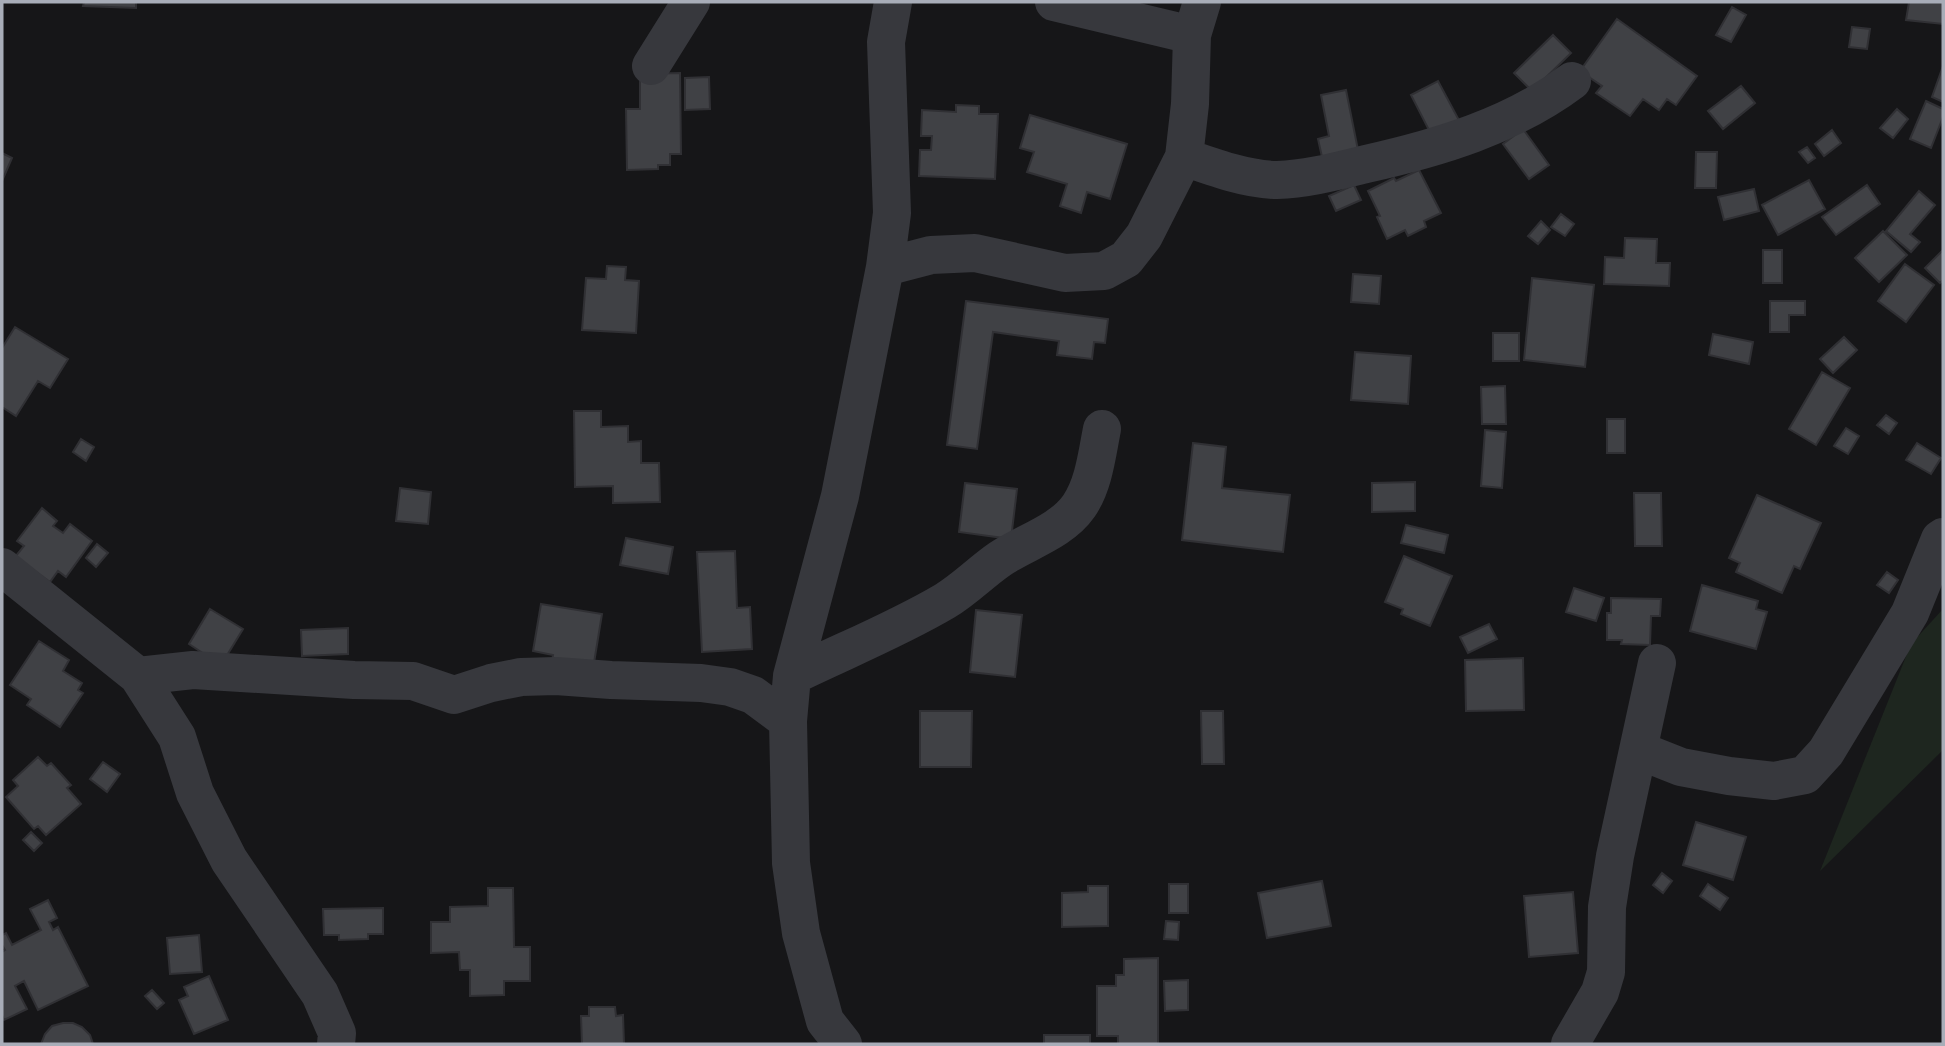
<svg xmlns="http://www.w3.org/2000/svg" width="1945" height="1046" font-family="Signika,sans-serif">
<rect width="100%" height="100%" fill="#161618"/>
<path fill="#1e261f" d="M 1943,609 L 1943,750 L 1820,871 L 1911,644 Z"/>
<path fill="#404145" stroke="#303034" stroke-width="2" d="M 84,2 L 136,2 L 136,8 L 83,6 Z
M 1909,2 L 1943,2 L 1943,24 L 1906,20 Z
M 1732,7 L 1746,15 L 1731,42 L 1716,35 Z
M 1617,19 L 1697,76 L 1676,105 L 1667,99 L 1659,110 L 1643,99 L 1630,116 L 1596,93 L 1602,86 L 1580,71 Z
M 1852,27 L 1870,29 L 1867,49 L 1849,47 Z
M 1553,35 L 1571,53 L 1532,91 L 1514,73 Z
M 1943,66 L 1943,102 L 1932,97 Z
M 680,73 L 681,154 L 670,154 L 670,165 L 658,165 L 658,169 L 627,170 L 626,109 L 640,109 L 640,74 Z
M 709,77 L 710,109 L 685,110 L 685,78 Z
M 1438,81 L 1461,124 L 1433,138 L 1411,95 Z
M 1741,86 L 1755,103 L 1723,129 L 1708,111 Z
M 1346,90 L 1358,150 L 1322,157 L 1318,139 L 1329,136 L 1321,95 Z
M 1926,101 L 1943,109 L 1943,117 L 1931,148 L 1910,139 Z
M 956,105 L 979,106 L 979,114 L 998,114 L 995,179 L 919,176 L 920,150 L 931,150 L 932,136 L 921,136 L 922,110 L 956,112 Z
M 1897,109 L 1908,119 L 1893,138 L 1880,128 Z
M 1030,115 L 1127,144 L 1110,199 L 1087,192 L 1081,213 L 1060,206 L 1067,184 L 1027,172 L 1034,152 L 1020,148 Z
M 1523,129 L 1549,165 L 1529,179 L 1503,144 Z
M 1832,130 L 1841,143 L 1824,156 L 1815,144 Z
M 1807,147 L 1815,158 L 1808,163 L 1799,152 Z
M 1696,152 L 1717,152 L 1716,188 L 1695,188 Z
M 2,153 L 12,158 L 2,181 Z
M 1419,170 L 1441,213 L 1424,221 L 1426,227 L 1408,236 L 1405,230 L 1387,239 L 1377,217 L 1380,216 L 1368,191 L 1394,178 L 1396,181 Z
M 1809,180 L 1825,209 L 1778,235 L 1762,205 Z
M 1354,185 L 1361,200 L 1336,211 L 1329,196 Z
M 1867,185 L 1880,204 L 1836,235 L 1822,217 Z
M 1754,189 L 1759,211 L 1724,220 L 1718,197 Z
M 1919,191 L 1935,205 L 1910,234 L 1920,242 L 1911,252 L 1886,231 Z
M 1561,214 L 1574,224 L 1565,236 L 1551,227 Z
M 1541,221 L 1550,230 L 1538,244 L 1528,236 Z
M 1883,231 L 1907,255 L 1879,282 L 1855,258 Z
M 1625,238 L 1657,239 L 1656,263 L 1670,263 L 1669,286 L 1604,284 L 1605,257 L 1624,258 Z
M 1763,250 L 1782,250 L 1782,283 L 1763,283 Z
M 1943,250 L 1943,280 L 1940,283 L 1925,268 Z
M 1905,264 L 1934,285 L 1906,322 L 1878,301 Z
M 607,266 L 626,267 L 625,280 L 639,281 L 636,333 L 582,330 L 586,278 L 606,279 Z
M 1353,274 L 1381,276 L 1379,304 L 1351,302 Z
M 1532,278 L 1594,285 L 1585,367 L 1524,360 Z
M 966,301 L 1108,319 L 1105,343 L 1094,342 L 1092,359 L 1057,355 L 1059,341 L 993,332 L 977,449 L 947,445 Z
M 1770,301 L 1805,301 L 1805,315 L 1789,315 L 1789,332 L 1770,332 Z
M 15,327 L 68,359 L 50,388 L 38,381 L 16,416 L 2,407 L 2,348 Z
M 1493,333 L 1519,333 L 1519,361 L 1493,361 Z
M 1713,334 L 1753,342 L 1749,364 L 1709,355 Z
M 1844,337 L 1857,350 L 1833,373 L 1820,359 Z
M 1355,352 L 1411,356 L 1408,404 L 1351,400 Z
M 1822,372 L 1850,388 L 1816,445 L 1789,429 Z
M 1505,386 L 1506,424 L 1482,424 L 1481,387 Z
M 574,411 L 601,411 L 601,427 L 628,426 L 628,442 L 641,441 L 641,463 L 659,463 L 660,502 L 613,503 L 613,486 L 575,487 Z
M 1886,415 L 1897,423 L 1889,434 L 1877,425 Z
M 1607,419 L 1625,419 L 1625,453 L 1607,453 Z
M 1846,428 L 1859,436 L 1848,454 L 1834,446 Z
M 1485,430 L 1506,432 L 1502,488 L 1481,486 Z
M 81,439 L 94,447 L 86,461 L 73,452 Z
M 1193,443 L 1226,447 L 1222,488 L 1290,495 L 1283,552 L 1182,540 Z
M 1917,443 L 1941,458 L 1931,474 L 1906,460 Z
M 1415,482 L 1415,511 L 1372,512 L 1372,483 Z
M 965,483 L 1017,489 L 1011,539 L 959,532 Z
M 400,488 L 431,492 L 428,524 L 396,521 Z
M 1634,493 L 1661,493 L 1662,546 L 1635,546 Z
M 1757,495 L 1821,523 L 1800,569 L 1794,566 L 1782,593 L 1736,572 L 1740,563 L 1729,558 Z
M 42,508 L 57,521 L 53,526 L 63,533 L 70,524 L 92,541 L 66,577 L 58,571 L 50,582 L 15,557 L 24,546 L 17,541 Z
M 1406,525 L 1448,535 L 1444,553 L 1401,543 Z
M 626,538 L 673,547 L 668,574 L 620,565 Z
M 97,544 L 108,553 L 96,567 L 86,558 Z
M 735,551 L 737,608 L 750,607 L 752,649 L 702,652 L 697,552 Z
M 1404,556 L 1452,576 L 1430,626 L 1401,614 L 1403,609 L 1385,602 Z
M 1887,572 L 1898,580 L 1889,593 L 1877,585 Z
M 1702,585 L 1758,601 L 1756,609 L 1767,612 L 1756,649 L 1690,631 Z
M 1574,588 L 1604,598 L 1596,621 L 1566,612 Z
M 1611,598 L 1661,599 L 1660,616 L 1651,616 L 1650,645 L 1621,644 L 1622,640 L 1607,640 L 1607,613 L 1611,613 Z
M 541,604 L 602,614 L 593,669 L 552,662 L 553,655 L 533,651 Z
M 210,609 L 243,629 L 221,665 L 189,644 Z
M 976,610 L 1022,615 L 1015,677 L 970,672 Z
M 1489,624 L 1497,639 L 1468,653 L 1460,637 Z
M 348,628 L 348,654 L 302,656 L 301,630 Z
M 39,641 L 69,660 L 63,671 L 82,683 L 78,690 L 83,693 L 60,727 L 27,705 L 31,699 L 10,685 Z
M 1523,658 L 1524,710 L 1466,711 L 1465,660 Z
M 920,711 L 972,711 L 971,767 L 920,767 Z
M 1201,711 L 1223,711 L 1224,764 L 1202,764 Z
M 38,757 L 47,766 L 51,763 L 71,785 L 67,788 L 81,804 L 46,835 L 38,826 L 34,829 L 6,797 L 18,786 L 13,780 Z
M 103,762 L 120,774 L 107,792 L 90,779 Z
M 1696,822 L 1746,837 L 1733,880 L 1683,865 Z
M 31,832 L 42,843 L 34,851 L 23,840 Z
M 1662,873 L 1672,881 L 1663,893 L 1653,885 Z
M 1322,881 L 1331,926 L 1267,938 L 1258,893 Z
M 1169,884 L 1188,884 L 1188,913 L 1169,913 Z
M 1708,884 L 1728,898 L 1720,910 L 1700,896 Z
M 1088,886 L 1108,886 L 1108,926 L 1062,927 L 1062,893 L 1088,892 Z
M 488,888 L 513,888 L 514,947 L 530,947 L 530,981 L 504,981 L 504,995 L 470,996 L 470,970 L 460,970 L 459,952 L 431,953 L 431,922 L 450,922 L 450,907 L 488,906 Z
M 1573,892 L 1578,953 L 1529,957 L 1524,896 Z
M 48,900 L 57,918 L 49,922 L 53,930 L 58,927 L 88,986 L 38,1010 L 24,981 L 15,986 L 27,1009 L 4,1020 L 2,1015 L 2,952 L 5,950 L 2,945 L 2,935 L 6,933 L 12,945 L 41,930 L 30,909 Z
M 383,908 L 383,934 L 368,934 L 368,939 L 339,940 L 339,935 L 324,935 L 323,909 Z
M 1166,921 L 1179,922 L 1178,940 L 1164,939 Z
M 199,935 L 202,972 L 170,974 L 167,938 Z
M 1158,958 L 1158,1044 L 1118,1044 L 1118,1036 L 1097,1036 L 1097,986 L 1116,986 L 1116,975 L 1124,975 L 1124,959 Z
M 209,976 L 228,1020 L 194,1034 L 179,1000 L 188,996 L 184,987 Z
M 1188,980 L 1188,1010 L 1165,1011 L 1164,981 Z
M 152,990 L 164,1003 L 157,1009 L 145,996 Z
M 589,1007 L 615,1007 L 616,1016 L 623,1015 L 624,1044 L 582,1044 L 581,1016 L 589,1016 Z
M 63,1023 L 73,1023 L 82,1027 L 90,1035 L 93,1044 L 41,1044 L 45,1034 L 52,1026 Z
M 1044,1035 L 1090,1035 L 1090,1044 L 1044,1044 Z"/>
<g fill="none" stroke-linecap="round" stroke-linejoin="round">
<path stroke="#37383d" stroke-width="38" d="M 1054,2 L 1192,35
M 651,66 L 691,2
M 1184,157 C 1212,167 1248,180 1277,180 C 1308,179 1337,171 1366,164 C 1438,148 1512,126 1572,81
M 885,267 L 931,255 L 975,253 L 1065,273 L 1104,271 L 1126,259 L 1144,236 L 1184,157 L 1190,104 L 1192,35 L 1202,2
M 2,567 L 138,676 L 177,737 L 195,793 L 229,860 L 320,994 L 337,1033 L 336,1044
M 138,676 L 193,670 L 354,680 L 413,681 L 454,695 L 491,683 L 521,677 L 556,676 L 611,680 L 701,683 L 730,687 L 753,695 L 788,721
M 792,676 C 843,651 896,630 945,601 C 965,589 981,572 1000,559 C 1025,542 1061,532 1079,506 C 1094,484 1097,454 1102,429
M 1638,750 L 1681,767 L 1729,776 L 1774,781 L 1805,775 L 1826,752 L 1910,613 L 1940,539 L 1943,537
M 843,1044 L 825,1021 L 801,933 L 791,863 L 788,721 L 792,676 L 840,496 L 885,267 L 892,213 L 886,42 L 893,2
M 1570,1044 L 1600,992 L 1606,972 L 1607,907 L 1615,856 L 1657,663"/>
</g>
<rect width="1945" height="1046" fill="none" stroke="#a8adb8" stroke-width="7"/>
</svg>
